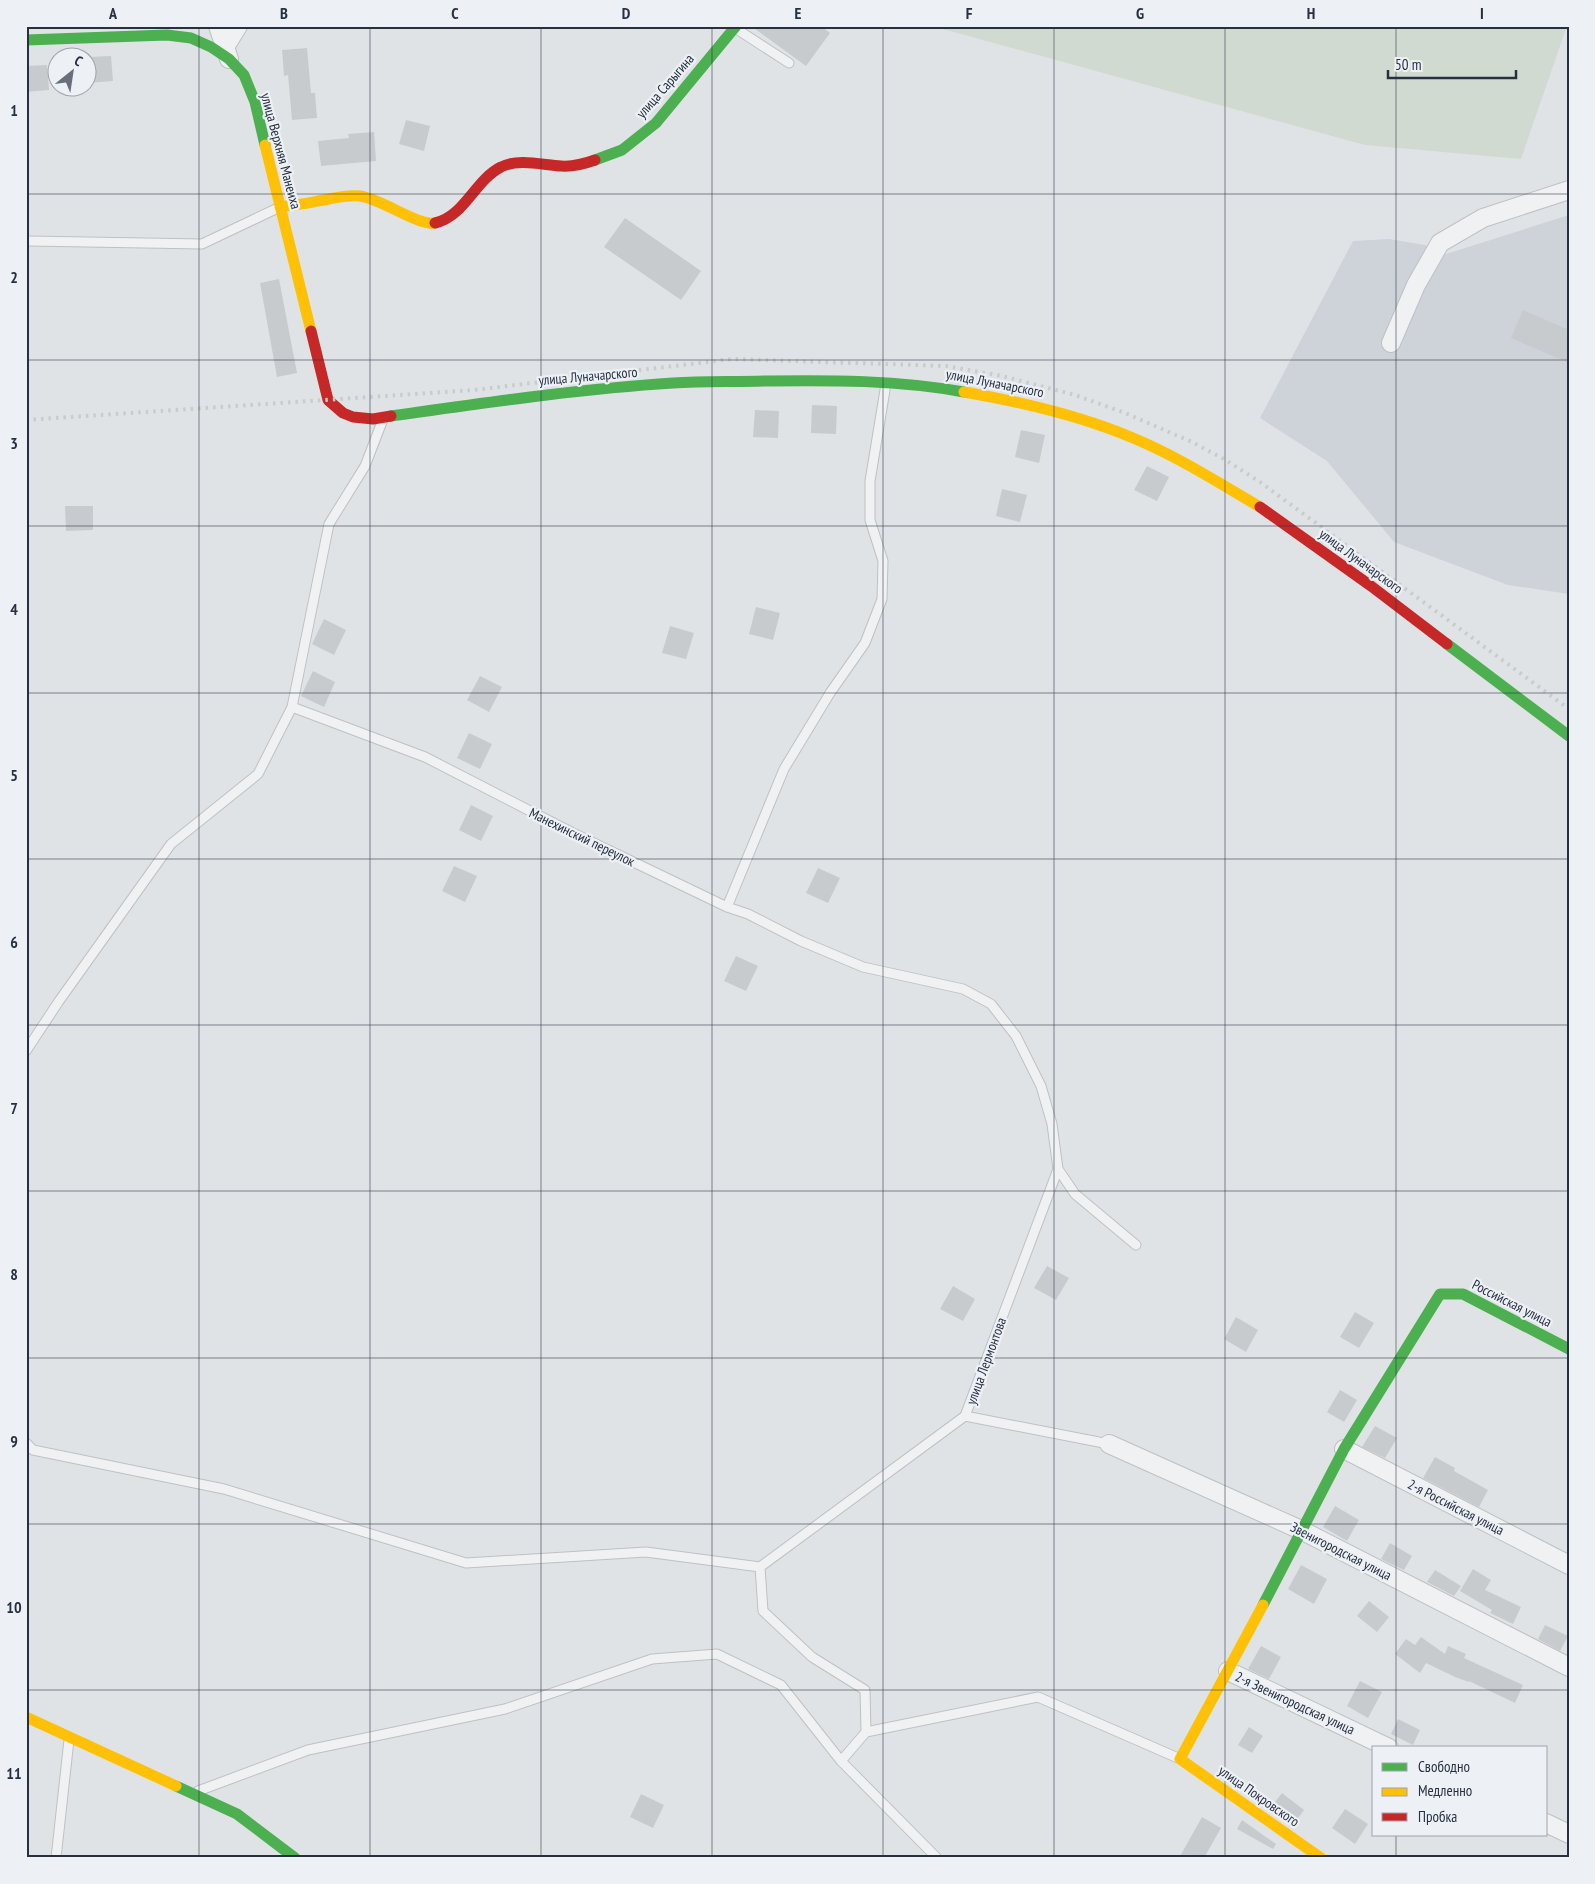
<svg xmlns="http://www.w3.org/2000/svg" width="1595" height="1884" font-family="'PT Sans Narrow',sans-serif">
<rect width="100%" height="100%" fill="#e0e3e6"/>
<path fill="#ced2d9" d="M 1569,215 L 1569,594 L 1508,585 L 1394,542 L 1327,461 L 1260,418 L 1353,241 L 1389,239 L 1425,245 L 1446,254 Z"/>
<path fill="#d1dad1" d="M 932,26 L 1567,26 L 1521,159 L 1365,145 Z"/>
<path fill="#c8cbce" d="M 751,26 L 821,26 L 830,33 L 806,66 Z
M 307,48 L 311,93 L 315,93 L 317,118 L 292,120 L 288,75 L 284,76 L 282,50 Z
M 111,56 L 113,81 L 88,83 L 88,57 Z
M 47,65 L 49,90 L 26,92 L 26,66 Z
M 406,120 L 430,126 L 424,151 L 399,144 Z
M 374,132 L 376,161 L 321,166 L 318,141 L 349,138 L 348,134 Z
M 625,218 L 701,271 L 681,300 L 604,247 Z
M 279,279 L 297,373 L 277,377 L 260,283 Z
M 1523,310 L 1569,330 L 1569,363 L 1511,338 Z
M 812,405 L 837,406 L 836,434 L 811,433 Z
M 755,410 L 779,411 L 778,438 L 753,437 Z
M 1021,430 L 1045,435 L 1039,463 L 1015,457 Z
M 1147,466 L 1169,477 L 1157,501 L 1134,490 Z
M 1002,489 L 1027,495 L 1020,522 L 996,516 Z
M 65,506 L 93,506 L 93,530 L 66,531 Z
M 756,607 L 780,613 L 773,640 L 749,634 Z
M 324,619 L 346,630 L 334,655 L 312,644 Z
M 670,626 L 694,633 L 686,659 L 662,653 Z
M 313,671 L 335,682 L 324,707 L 301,696 Z
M 480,676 L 502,687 L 489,712 L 467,700 Z
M 469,733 L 492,744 L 480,769 L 457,758 Z
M 471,805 L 493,816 L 481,841 L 459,830 Z
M 454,866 L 477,876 L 465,902 L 442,891 Z
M 818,868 L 840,878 L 828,903 L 806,893 Z
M 736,956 L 758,966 L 746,991 L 724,981 Z
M 1047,1266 L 1069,1278 L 1056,1300 L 1034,1288 Z
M 953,1286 L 975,1299 L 963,1321 L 940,1309 Z
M 1355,1312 L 1374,1323 L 1359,1348 L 1340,1337 Z
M 1236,1317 L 1258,1330 L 1246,1352 L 1224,1339 Z
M 1340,1390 L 1357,1400 L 1344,1422 L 1327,1412 Z
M 1375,1426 L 1397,1438 L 1385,1458 L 1362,1447 Z
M 1435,1457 L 1455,1468 L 1454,1471 L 1488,1490 L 1479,1507 L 1423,1478 Z
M 1335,1506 L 1359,1520 L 1347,1541 L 1323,1527 Z
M 1390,1543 L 1412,1556 L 1404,1570 L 1381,1559 Z
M 1301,1565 L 1327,1579 L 1314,1604 L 1288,1589 Z
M 1473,1569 L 1491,1580 L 1485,1590 L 1521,1607 L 1513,1624 L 1490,1613 L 1492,1610 L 1460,1591 Z
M 1435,1570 L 1461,1586 L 1454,1596 L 1427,1582 Z
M 1369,1601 L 1389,1617 L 1377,1632 L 1357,1616 Z
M 1545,1625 L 1568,1636 L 1560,1651 L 1538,1639 Z
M 1421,1637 L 1445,1654 L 1448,1646 L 1466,1654 L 1464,1658 L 1523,1685 L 1515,1703 L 1469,1681 L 1469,1682 L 1455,1677 L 1426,1663 L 1420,1673 L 1395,1654 L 1406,1639 L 1415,1645 Z
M 1261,1646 L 1281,1657 L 1269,1679 L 1248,1669 Z
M 1360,1681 L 1382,1692 L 1368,1718 L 1347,1706 Z
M 1398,1719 L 1420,1730 L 1413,1745 L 1391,1734 Z
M 1249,1727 L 1263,1736 L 1252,1753 L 1238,1745 Z
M 1282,1793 L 1304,1810 L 1295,1822 L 1272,1806 Z
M 641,1794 L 664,1805 L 653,1828 L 630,1817 Z
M 1345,1809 L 1368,1824 L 1355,1844 L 1332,1828 Z
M 1202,1817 L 1221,1828 L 1204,1858 L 1179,1858 Z
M 1242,1820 L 1276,1844 L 1273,1849 L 1237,1829 Z"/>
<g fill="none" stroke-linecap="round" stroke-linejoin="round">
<defs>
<path id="lane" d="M 735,28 L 789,63
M 29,241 L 202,244 L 280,207
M 382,422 L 365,466 L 329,524 L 292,707 L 425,757 L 573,833 L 727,907 L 748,914 L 801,941 L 863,967 L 963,989 L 991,1004 L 1016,1036 L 1041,1086 L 1052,1124 L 1058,1169 L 1075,1194 L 1136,1245
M 727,907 L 784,769 L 830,693 L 865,643 L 882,599 L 883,561 L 870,520 L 870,481 L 886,384
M 26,1051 L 59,1001 L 171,844 L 258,774 L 292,707
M 1058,1169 L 965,1416 L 1109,1444
M 26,1443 L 33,1450 L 224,1489 L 466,1563 L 646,1552 L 760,1567
M 866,1732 L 1038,1697 L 1178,1758
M 198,1791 L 308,1750 L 505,1709 L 652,1659 L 717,1654 L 781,1685 L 841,1761
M 56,1858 L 69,1740
M 937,1858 L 841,1761 L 866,1732 L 865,1690 L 812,1657 L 763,1611 L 760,1567 L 965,1416"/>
<path id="street" d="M 218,26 L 229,59
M 225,47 L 238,26
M 1391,343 L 1416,285 L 1440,243 L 1483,218 L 1569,190
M 1109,1444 L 1301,1530 L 1569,1667
M 1344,1449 L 1569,1565
M 1228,1671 L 1389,1748
M 1546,1823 L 1569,1834"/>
</defs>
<use href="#lane" stroke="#bec1c4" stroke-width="11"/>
<use href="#street" stroke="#bec1c4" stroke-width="20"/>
<use href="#lane" stroke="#f0f1f2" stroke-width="9"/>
<use href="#street" stroke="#f0f1f2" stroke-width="18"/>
<path stroke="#4caf50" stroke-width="11" d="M 26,40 L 167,35 L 191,38 L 211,47 L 229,59 L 244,75 L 255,102 L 265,145
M 595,160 L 622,150 L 656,123 L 736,26
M 391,416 C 484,403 578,389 673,383 C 703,381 734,382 764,381 C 831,380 898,380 964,392
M 1447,644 L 1569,736
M 1263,1605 L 1344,1449 L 1440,1294 L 1463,1294 L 1569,1349
M 176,1786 L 237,1814 L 295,1858"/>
<path stroke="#ffc107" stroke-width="11" d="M 265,145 L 311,331
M 280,207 C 293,205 306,204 318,201 C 333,199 344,194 360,196 C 382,199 418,226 435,223
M 964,392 C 1022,402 1079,415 1133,438 C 1177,456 1219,483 1260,507
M 1263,1605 L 1180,1759 L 1321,1858
M 26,1717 L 176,1786"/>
<path stroke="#c62828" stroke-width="11" d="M 435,223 C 464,217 475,180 501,167 C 518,158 543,165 561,166 C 574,167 584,164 595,160
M 311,331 L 328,400 L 343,413 L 353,417 L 373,419 L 391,416
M 1260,507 L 1371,586 L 1447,644"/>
<path stroke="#c9cbcd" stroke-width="4" stroke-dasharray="2.5 5" stroke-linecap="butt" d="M 26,420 L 474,390 L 732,359 L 946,366 L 1002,376 L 1075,395 L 1125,413 L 1192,442 L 1224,459 L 1260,482 L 1569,709"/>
</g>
<path fill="none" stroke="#263040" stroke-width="1" stroke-opacity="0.55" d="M 199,26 L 199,1858M 370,26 L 370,1858M 541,26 L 541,1858M 712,26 L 712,1858M 883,26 L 883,1858M 1054,26 L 1054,1858M 1225,26 L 1225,1858M 1396,26 L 1396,1748M 26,194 L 1569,194M 26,360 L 1569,360M 26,526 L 1569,526M 26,693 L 1569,693M 26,859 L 1569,859M 26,1025 L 1569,1025M 26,1191 L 1569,1191M 26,1358 L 1569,1358M 26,1524 L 1569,1524M 26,1690 L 1569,1690M 1396,1835 L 1396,1858"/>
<g text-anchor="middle" stroke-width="4.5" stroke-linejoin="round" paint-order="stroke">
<g font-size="14" fill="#263040" stroke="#edf1f6">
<text transform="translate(665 86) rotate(-49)" y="5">улица Сарыгина</text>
<text transform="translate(281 151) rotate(75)" y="5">улица Верхняя Манеиха</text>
<text transform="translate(588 376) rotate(-5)" y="5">улица Луначарского</text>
<text transform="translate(995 383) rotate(11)" y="5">улица Луначарского</text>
<text transform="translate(1361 561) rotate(36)" y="5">улица Луначарского</text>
<text transform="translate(582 837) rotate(26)" y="5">Манехинский переулок</text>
<text transform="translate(1512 1303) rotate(27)" y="5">Российская улица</text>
<text transform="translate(986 1361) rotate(-70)" y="5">улица Лермонтова</text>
<text transform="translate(1456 1507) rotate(27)" y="5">2-я Российская улица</text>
<text transform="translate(1341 1551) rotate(27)" y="5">Звенигородская улица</text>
<text transform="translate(1295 1703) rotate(25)" y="5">2-я Звенигородская улица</text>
<text transform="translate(1259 1796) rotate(35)" y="5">улица Покровского</text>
</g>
</g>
<rect width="1595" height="1884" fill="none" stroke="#edf1f6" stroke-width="55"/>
<rect x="1372" y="1746" width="175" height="90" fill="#edf1f6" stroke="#9da4ad"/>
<rect x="1382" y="1763" width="25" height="8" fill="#4caf50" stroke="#9da4ad"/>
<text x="1418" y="1772" font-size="15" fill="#263040">Свободно</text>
<rect x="1382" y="1788" width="25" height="8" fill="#ffc107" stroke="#9da4ad"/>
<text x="1418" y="1796" font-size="15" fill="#263040">Медленно</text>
<rect x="1382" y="1813" width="25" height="8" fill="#c62828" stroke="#9da4ad"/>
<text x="1418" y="1822" font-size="15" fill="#263040">Пробка</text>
<g transform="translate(72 72) rotate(30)"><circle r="24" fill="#edf1f6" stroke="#9da4ad"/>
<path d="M0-4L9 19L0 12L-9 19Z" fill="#676f7a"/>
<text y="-8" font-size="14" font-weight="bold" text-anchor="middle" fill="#263040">С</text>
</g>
<path d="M1388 70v8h128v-8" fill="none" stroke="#263040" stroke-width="2.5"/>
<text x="1395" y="70" font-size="15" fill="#263040" stroke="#edf1f6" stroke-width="4" paint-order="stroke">50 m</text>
<rect x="28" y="28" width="1540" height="1828" fill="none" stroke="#263040" stroke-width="2"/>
<g font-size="16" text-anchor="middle" font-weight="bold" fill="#263040">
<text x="113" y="19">A</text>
<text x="284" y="19">B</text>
<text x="455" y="19">C</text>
<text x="626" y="19">D</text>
<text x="798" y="19">E</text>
<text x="969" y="19">F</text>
<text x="1140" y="19">G</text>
<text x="1311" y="19">H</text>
<text x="1482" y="19">I</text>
<text x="14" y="116">1</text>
<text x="14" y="283">2</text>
<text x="14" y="449">3</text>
<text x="14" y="615">4</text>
<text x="14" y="781">5</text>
<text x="14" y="948">6</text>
<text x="14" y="1114">7</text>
<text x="14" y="1280">8</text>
<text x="14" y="1447">9</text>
<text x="14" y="1613">10</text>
<text x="14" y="1779">11</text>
</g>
</svg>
